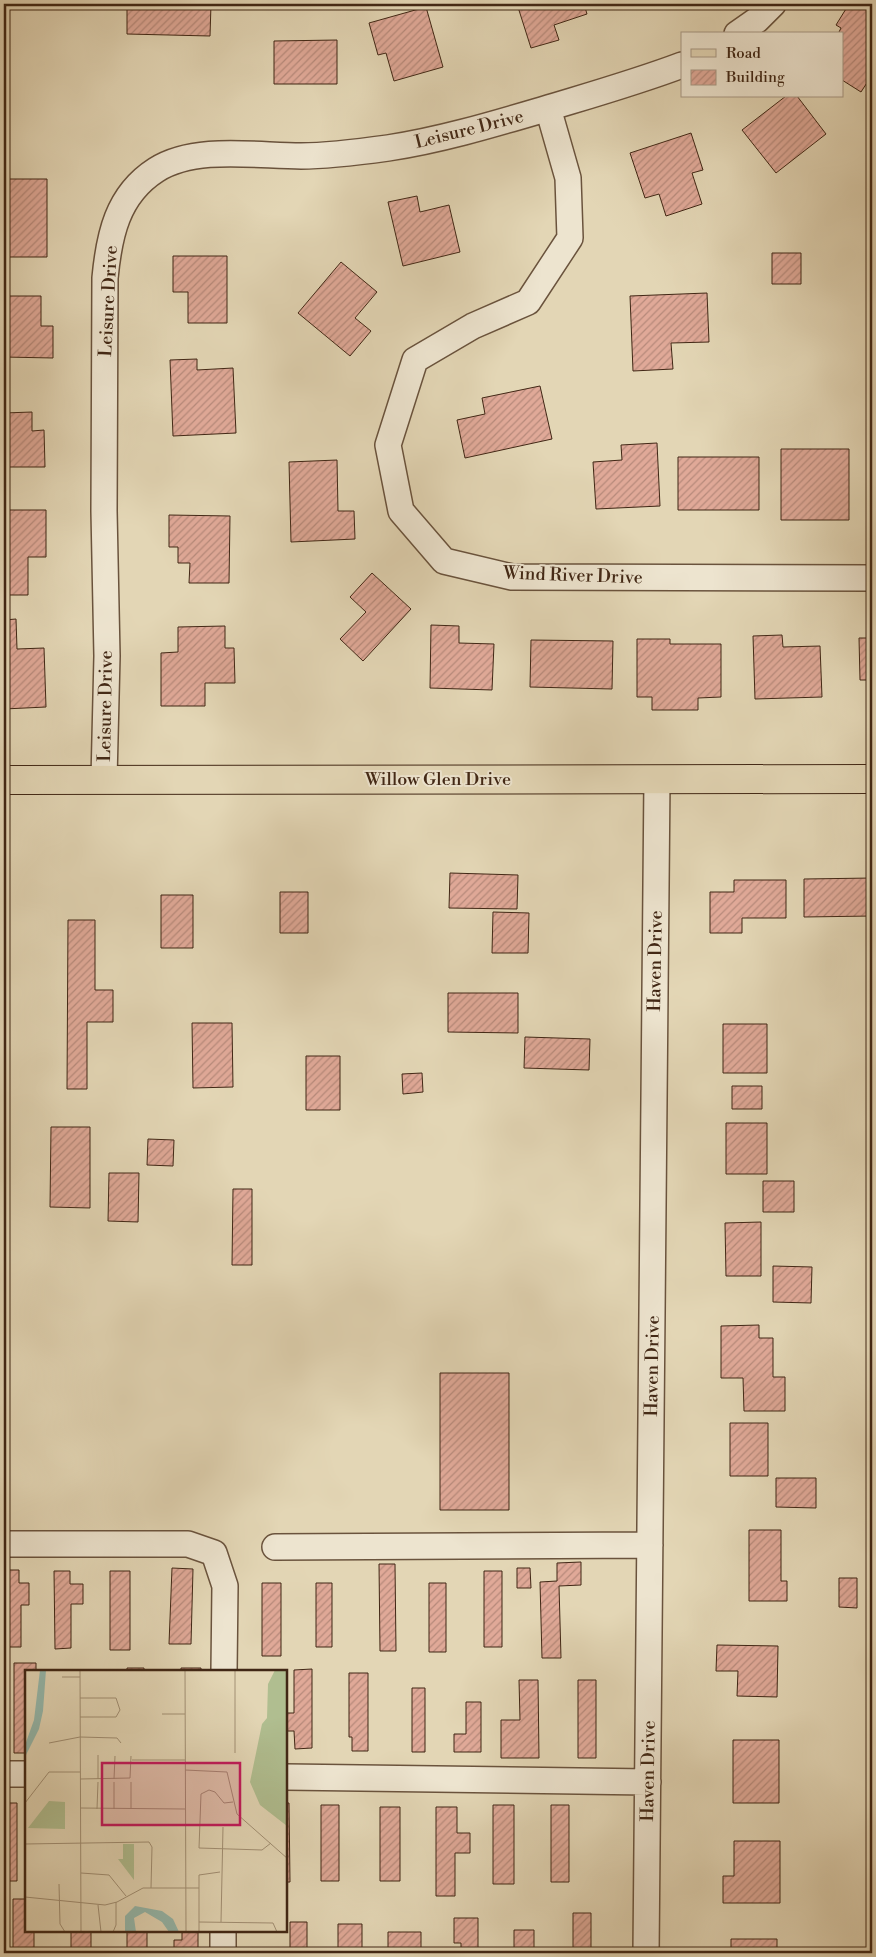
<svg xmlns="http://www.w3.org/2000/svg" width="876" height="1957" font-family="'Libre Bodoni',serif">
<defs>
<pattern id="building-hatch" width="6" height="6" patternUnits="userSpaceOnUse" patternTransform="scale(1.25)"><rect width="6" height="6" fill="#e0a998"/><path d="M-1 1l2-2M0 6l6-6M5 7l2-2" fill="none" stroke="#b78a7b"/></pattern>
</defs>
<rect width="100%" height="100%" fill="#e3d6b5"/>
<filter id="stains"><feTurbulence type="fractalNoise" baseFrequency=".004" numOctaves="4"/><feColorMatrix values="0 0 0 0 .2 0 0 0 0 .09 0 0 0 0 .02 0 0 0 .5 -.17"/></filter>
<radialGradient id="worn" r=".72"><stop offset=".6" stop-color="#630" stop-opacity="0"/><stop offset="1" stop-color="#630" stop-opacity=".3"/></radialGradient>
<path fill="url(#building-hatch)" stroke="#412715" d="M 127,4 L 211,4 L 210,36 L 127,34 Z
M 517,4 L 584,4 L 587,14 L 554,25 L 559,40 L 531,48 Z
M 665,4 L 678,4 L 667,9 Z
M 849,4 L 858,4 L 872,13 L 872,75 L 861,92 L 842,80 L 842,34 L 838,34 L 841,28 L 836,25 Z
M 426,7 L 443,67 L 394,81 L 386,53 L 378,55 L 369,23 Z
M 337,40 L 337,84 L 274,84 L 274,41 Z
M 786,96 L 797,96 L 826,134 L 776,173 L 742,130 Z
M 691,133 L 703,170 L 692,173 L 702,204 L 666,216 L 659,194 L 645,198 L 630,153 Z
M 4,179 L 47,179 L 47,257 L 4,257 Z
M 417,196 L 420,212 L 449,205 L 460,252 L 403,266 L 388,202 Z
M 772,253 L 801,253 L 801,284 L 772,284 Z
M 173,256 L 227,256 L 227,323 L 188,323 L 188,292 L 173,292 Z
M 341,262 L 377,292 L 355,318 L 371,331 L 350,356 L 298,313 Z
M 707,293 L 709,342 L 671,343 L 673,369 L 633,371 L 630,296 Z
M 4,296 L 41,296 L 41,326 L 53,326 L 53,358 L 4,357 Z
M 197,359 L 197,370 L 233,368 L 236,433 L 173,436 L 170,360 Z
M 540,386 L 552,439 L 465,458 L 457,420 L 485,414 L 482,398 Z
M 32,412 L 32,431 L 44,430 L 45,467 L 4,467 L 4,413 Z
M 657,443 L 660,506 L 596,509 L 593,462 L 622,460 L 621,445 Z
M 781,449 L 849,449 L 849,520 L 781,520 Z
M 678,457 L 759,457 L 759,510 L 678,510 Z
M 337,460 L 338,511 L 354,511 L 355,539 L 291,542 L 289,462 Z
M 4,510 L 46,510 L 46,557 L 28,557 L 28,595 L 4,595 Z
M 169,515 L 230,516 L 229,583 L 189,583 L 190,563 L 178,563 L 178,547 L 169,547 Z
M 372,573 L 411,609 L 363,661 L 340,639 L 366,612 L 350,597 Z
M 16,619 L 17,649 L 44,648 L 46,707 L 4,709 L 4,620 Z
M 431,625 L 459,626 L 459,643 L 494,644 L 492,690 L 430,688 Z
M 225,626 L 225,648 L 234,648 L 235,683 L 205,683 L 205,706 L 161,706 L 161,653 L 178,652 L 178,627 Z
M 782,635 L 783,647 L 820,646 L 822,697 L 755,699 L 753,636 Z
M 859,638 L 872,638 L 872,680 L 860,680 Z
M 637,639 L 670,639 L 670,644 L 721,644 L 721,697 L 698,698 L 698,710 L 652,710 L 652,697 L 637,697 Z
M 531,640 L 613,641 L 612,689 L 530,687 Z
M 450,873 L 518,875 L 517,909 L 449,908 Z
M 872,878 L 872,916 L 804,917 L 804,879 Z
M 734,880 L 786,880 L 786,918 L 742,918 L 742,933 L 710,933 L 710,892 L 734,892 Z
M 280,892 L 308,892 L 308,933 L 280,933 Z
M 161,895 L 193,895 L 193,948 L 161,948 Z
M 493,912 L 529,913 L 528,953 L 492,953 Z
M 68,920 L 95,920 L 95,990 L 113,990 L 113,1022 L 87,1022 L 87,1089 L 67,1089 Z
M 448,993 L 518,993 L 518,1033 L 448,1032 Z
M 192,1023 L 232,1023 L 233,1087 L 193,1088 Z
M 723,1024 L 767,1024 L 767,1073 L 723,1073 Z
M 525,1037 L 590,1039 L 589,1070 L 524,1068 Z
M 306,1056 L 340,1056 L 340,1110 L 306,1110 Z
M 422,1073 L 423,1092 L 403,1094 L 402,1074 Z
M 732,1086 L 762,1086 L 762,1109 L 732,1109 Z
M 726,1123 L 767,1123 L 767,1174 L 726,1174 Z
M 51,1127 L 90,1127 L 90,1208 L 50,1207 Z
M 148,1139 L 174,1140 L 173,1166 L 147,1165 Z
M 109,1173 L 139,1173 L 138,1222 L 108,1221 Z
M 763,1181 L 794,1181 L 794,1212 L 763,1212 Z
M 233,1189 L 252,1189 L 252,1265 L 232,1265 Z
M 761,1222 L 761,1276 L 726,1276 L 725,1223 Z
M 773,1266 L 812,1267 L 811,1303 L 773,1302 Z
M 759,1325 L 759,1338 L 773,1338 L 773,1377 L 785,1377 L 785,1411 L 744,1411 L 743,1378 L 721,1378 L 721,1326 Z
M 440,1373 L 509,1373 L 509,1510 L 440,1510 Z
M 730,1423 L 768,1423 L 768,1476 L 730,1476 Z
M 776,1478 L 816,1478 L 816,1508 L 776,1507 Z
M 749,1530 L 781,1530 L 781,1581 L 787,1581 L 787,1601 L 749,1601 Z
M 581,1562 L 581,1585 L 559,1586 L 561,1658 L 542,1658 L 540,1582 L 557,1581 L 557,1563 Z
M 379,1564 L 395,1564 L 396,1651 L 380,1651 Z
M 172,1568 L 193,1569 L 191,1644 L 169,1644 Z
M 517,1568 L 530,1568 L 531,1588 L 517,1588 Z
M 4,1570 L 19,1570 L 19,1583 L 29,1583 L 29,1605 L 21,1605 L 21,1647 L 4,1647 Z
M 54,1571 L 70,1571 L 70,1584 L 83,1584 L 83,1604 L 71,1604 L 71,1648 L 55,1649 Z
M 110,1571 L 130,1571 L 130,1650 L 110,1650 Z
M 484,1571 L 502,1571 L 502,1647 L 484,1647 Z
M 839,1578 L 857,1578 L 857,1608 L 839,1607 Z
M 262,1583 L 281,1583 L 281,1656 L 262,1656 Z
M 316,1583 L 332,1583 L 332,1647 L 316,1647 Z
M 429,1583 L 446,1583 L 446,1652 L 429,1652 Z
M 717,1645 L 778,1646 L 777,1697 L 737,1696 L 738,1671 L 716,1671 Z
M 14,1663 L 36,1663 L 36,1671 L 26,1671 L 26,1753 L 14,1753 Z
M 127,1668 L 144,1668 L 144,1671 L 127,1671 Z
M 181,1668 L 201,1668 L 201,1671 L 181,1671 Z
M 312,1669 L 312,1748 L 295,1749 L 294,1731 L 286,1731 L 286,1713 L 294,1713 L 294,1670 Z
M 349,1673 L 368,1673 L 368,1751 L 352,1751 L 352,1737 L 349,1737 Z
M 519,1680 L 538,1680 L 539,1758 L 501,1758 L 501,1720 L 520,1720 Z
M 578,1680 L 596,1680 L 596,1758 L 578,1758 Z
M 412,1688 L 425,1688 L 425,1752 L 412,1752 Z
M 466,1702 L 481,1702 L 481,1752 L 454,1752 L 454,1734 L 466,1734 Z
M 733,1740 L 779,1740 L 779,1803 L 733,1803 Z
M 4,1803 L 17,1803 L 17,1881 L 4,1881 Z
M 286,1803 L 289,1803 L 290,1882 L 286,1882 Z
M 321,1805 L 339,1805 L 339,1881 L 321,1881 Z
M 493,1805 L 514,1805 L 514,1884 L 493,1884 Z
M 551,1805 L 569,1805 L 569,1882 L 551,1882 Z
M 380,1807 L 400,1807 L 400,1881 L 380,1881 Z
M 436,1807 L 457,1807 L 457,1833 L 470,1833 L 470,1853 L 455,1853 L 455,1896 L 436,1896 Z
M 734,1841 L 780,1841 L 780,1903 L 723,1903 L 723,1876 L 734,1876 Z
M 13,1899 L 26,1899 L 26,1931 L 34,1931 L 34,1953 L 13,1953 Z
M 573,1913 L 591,1913 L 591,1953 L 551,1953 L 573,1953 Z
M 454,1918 L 478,1918 L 478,1953 L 461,1953 L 461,1943 L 454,1943 Z
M 290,1922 L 307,1922 L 307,1953 L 290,1953 Z
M 338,1924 L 362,1924 L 362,1953 L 338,1953 Z
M 514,1930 L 534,1930 L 534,1953 L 514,1953 Z
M 71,1931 L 91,1931 L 91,1953 L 60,1953 L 60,1951 L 71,1951 Z
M 127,1931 L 147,1931 L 147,1953 L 127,1953 Z
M 182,1931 L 198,1931 L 198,1953 L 174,1953 L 174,1940 L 182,1940 Z
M 388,1932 L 421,1932 L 421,1953 L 388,1953 Z
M 731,1939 L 777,1939 L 777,1953 L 731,1953 Z
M 704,1949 L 730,1949 L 730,1953 L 704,1953 Z"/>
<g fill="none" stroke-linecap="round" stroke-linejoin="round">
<defs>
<path id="minor" d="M 737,34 L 757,20 L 773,4
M 548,108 L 568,178 L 570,238 L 528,302 L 473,326 L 415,360 L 388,445 L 401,511 L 444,561 L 512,577 L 872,578
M 104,779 L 107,656 L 104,511 L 105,278 C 109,236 117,195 156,170 C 195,145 257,156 301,156 C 330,156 359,152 388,148 C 441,140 494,124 545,109 C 591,95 637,82 682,65
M 4,1544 L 188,1544 L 214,1553 L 225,1586 L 224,1671
M 275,1547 L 650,1545
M 4,1774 L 26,1774
M 286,1777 L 648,1782
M 223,1931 L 223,1953
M 646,1953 L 657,779"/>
<path id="major" d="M 4,780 L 872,779"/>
</defs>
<use href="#minor" stroke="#6a533d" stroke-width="28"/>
<use href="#major" stroke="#412715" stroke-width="30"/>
<use href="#minor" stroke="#ede4cf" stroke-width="25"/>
<use href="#major" stroke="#e3d6b5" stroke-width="28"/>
</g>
<g text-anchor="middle" stroke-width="4" stroke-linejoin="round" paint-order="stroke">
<g font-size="18" fill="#412715" stroke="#ede4cf">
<text transform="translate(469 129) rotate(-14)" y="6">Leisure Drive</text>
<text transform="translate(108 301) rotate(-87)" y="6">Leisure Drive</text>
<text transform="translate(573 575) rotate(2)" y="6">Wind River Drive</text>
<text transform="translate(105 706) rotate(-89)" y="6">Leisure Drive</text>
<text x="438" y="785">Willow Glen Drive</text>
<text transform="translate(655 961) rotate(-89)" y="6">Haven Drive</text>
<text transform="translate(652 1366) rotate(-89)" y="6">Haven Drive</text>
<text transform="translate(648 1771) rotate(-89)" y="6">Haven Drive</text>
</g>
</g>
<g transform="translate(25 1670)">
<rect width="262" height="262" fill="#e3d6b5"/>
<path d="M 250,0 L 262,0 L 262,156 L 235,135 L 225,112 L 237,54 L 242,48 L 243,14 Z" fill="#b0be90"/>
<path d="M 24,131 L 40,132 L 40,159 L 3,158 ZM 98,174 L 109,174 L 109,210 L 93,189 L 98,189 Z" fill="#b0be90"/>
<path d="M 15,0 L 21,0 L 18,41 L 14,59 L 0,87 L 0,75 L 9,50 ZM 110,236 L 137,241 L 148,249 L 154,262 L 144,262 L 137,252 L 120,242 L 109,248 L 111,262 L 100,262 L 100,246 Z" fill="#95b9ad"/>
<path fill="none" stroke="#a29075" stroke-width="1" d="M 55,0 L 56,261M 160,0 L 161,262M 210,0 L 210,83M 37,7 L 55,7M 137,44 L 160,44M 55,47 L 91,47 L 95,40 L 91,28 L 55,28M 24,73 L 55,67 L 92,68 L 96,73M 107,90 L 160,90M 160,100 L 202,102 L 212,144 L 263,189M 55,109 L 105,108 L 106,86M 73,109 L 73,85M 89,109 L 90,86M 106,112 L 106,138M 208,132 L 199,133 L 190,122 L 184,120 L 176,124 L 174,178 L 237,180 L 246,173M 0,133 L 24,102 L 55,102M 55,138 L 160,139M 72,139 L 73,112M 89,139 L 89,112M 0,174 L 124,172 L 127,177 L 126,218M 56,203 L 84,205 L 101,226M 34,214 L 35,254 L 40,262M 0,227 L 80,235 L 92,232 L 118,218 L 174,218M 73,235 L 76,262M 174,252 L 248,253 L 252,262M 196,252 L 198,157M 88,262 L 91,255 L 91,232M 174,262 L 174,205 L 195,202"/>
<path fill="#c2185b" fill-opacity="0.15" stroke="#c2185b" stroke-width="2.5" d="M 77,93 L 215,93 L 215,155 L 77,155 Z"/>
<rect width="262" height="262" fill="none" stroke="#412715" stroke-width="2.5"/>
</g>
<rect width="876" height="1957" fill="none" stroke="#e3d6b5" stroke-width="20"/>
<rect x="5" y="5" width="866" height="1947" fill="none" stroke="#412715" stroke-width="2.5"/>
<rect x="10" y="10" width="856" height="1937" fill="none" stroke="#412715"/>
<rect x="681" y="32" width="162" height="65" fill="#ede4cf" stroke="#a89885"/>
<rect x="691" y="49" width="25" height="8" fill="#e3d6b5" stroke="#a89885"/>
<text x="726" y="58" font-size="15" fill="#412715">Road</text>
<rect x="691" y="70" width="25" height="15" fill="url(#building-hatch)" stroke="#a89885"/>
<text x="726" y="82" font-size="15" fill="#412715">Building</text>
<rect width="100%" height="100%" filter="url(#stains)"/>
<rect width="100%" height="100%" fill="url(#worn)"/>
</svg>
